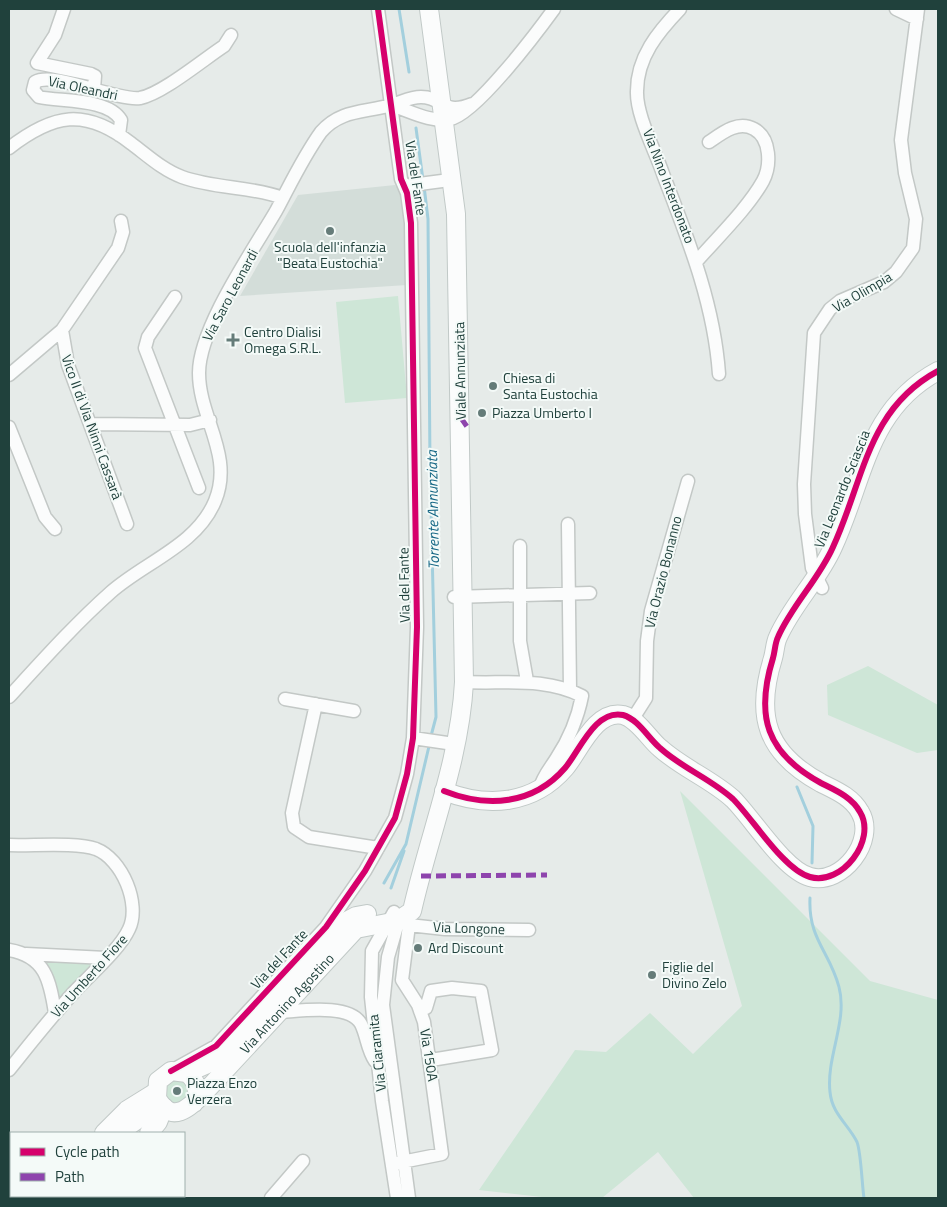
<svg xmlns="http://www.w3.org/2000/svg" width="947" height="1207" font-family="'Titillium Web',sans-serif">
<rect width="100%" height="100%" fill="#e6ebe9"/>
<path fill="#d3ddd9" d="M 395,185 L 402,192 L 406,222 L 407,285 L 240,296 L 298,195 Z"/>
<path fill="#cee6d7" d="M 398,296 L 407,398 L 345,403 L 336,302 Z
M 868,666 L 938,705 L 938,750 L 917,753 L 828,715 L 827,685 Z
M 680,791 L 870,981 L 938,1000 L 938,1198 L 694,1198 L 658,1152 L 602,1198 L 551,1198 L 479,1190 L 575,1050 L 606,1052 L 650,1013 L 693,1054 L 742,1006 Z
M 43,959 L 91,963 L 93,964 L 60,1000 L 58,999 L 55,980 Z
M165 1091a12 12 0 1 1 24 0a12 12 0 1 1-24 0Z"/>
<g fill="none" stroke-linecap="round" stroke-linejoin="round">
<path stroke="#a3cfdd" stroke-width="3" d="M 399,9 L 409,72
M 416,128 L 423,180
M 424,186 L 428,219 L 430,464 L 436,717 L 431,736
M 797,787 L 813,826 L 812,863
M 384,883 L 406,844 L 430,742
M 391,888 L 404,851
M 810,898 C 808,939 830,952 839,987 C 848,1021 826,1057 830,1092 C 832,1114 848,1124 857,1142 C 861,1152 862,1185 864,1198"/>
<defs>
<path id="street" d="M 64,9 L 55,35 L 37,63 L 91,74 L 95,76 L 94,89
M 680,9 C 658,32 637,57 637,91 C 636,115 655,150 663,174 C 688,239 714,303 719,374
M 896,9 L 917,19
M 391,105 C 410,111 431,123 450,119 C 475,115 538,31 554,9
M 119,135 L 121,120 C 108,98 61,102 39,97 L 33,90 L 35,82 C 54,71 115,101 140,98 C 162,94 204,59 224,46 L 231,35
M 9,148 C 53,114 85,107 132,144 C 148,156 163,170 182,177 C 215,189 251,186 283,198
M 404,186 L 442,181
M 696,262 C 717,238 748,208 763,181 C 771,166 771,138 754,129 C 738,120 722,133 709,142
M 175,297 L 148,337 L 145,348 L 199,488
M 62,330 L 68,365 L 127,524
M 9,375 L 62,330 L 118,248 L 123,232 L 121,221
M 92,424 L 190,425 L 210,420
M 9,427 L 45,517 L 55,529
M 568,524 L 570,690
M 520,546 L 520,641 L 527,681
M 822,588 L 812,568 L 805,514 L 804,484 L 814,333 L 830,309 L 840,301 L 884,282 L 896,272 L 913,248 L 916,219 L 905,173 L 901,140 L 918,9
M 454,597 L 590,593
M 464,682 C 505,684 545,677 582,696 C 578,717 568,741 556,759 C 549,770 543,776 539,790
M 9,697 C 42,661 75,624 111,592 C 145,562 197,545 215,501 C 234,455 199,418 199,373 C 199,328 252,252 276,211 C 290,185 303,157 321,132 C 341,109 365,113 391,105 C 402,102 410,97 421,97 C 444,97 442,116 472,104
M 285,699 L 354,711
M 316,704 L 292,813 L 294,827 L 309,837 L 378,848
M 632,720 L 646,698 L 647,641 L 651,611 L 688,481
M 413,738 L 454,744
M 9,845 C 32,846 76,842 96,849 C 122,859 141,904 129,929 C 120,949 90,975 74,992 C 51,1017 30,1044 9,1070
M 394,912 L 372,951 L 371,997 L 382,1101 L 397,1198
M 396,919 L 397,926 L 388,957 L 383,1005 L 409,1198
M 9,950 C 45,956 50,980 55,1013
M 26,954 L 106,958
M 420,1011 L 426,1008 L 431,991 L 452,988 L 481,991 L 492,1050 L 431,1060
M 279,1012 C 300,1011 350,1003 361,1024 C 367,1036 367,1049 375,1061
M 171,1071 L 216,1046 L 326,927 L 365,871 L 395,818 L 407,774 L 413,738 L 417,627 L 411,223 L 407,193 L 401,179 L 378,9
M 392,1164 L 442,1154 L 424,1022 L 418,1005 L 402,980 L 409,925 L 445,929 L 529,930
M 80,1198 L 82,1196
M 271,1198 L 303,1161"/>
<g id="secondary">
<path d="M 444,791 C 487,808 533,805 565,768 C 579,752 595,709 623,715 C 638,719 649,739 660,748 C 682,768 711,779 733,799 C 753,819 784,870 810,877 C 842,886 877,840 860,812 C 852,797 835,790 821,783 C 766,753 755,716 773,658 C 775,651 775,643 778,637 C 792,605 819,579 833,547 C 864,480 867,409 938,371"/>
<path d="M 187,1073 L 210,1063 L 223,1054 L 345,922 L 356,916 L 367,914"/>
<path id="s1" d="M 194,1103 C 200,1091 197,1081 187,1073 L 171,1071 L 158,1081 L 157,1098 C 172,1125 189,1108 204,1093 L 356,929 L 397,921 L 412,911 C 429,835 460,760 464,682 L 456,214 L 429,9"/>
<path d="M 104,1133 L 127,1110 L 156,1092"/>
<path d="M 118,1133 L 160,1104"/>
<path d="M 149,1133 L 158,1122 L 164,1107"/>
<path d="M 53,1198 L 55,1196"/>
<path d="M 100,1198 L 102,1196"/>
<path d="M 119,1198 L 121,1196"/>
</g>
</defs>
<use href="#street" stroke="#c3c8c6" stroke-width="15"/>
<use href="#secondary" stroke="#c1c9c7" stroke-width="20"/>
<use href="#street" stroke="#fbfcfc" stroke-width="12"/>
<use href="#secondary" stroke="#fbfcfc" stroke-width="18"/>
<path stroke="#8e44ad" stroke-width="5" stroke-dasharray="10 5" stroke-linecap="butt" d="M 461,418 L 468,428
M 421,876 L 547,875"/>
<defs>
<path id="cycleway" d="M 444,791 C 487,808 533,805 565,768 C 579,752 595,709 623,715 C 638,719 649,739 660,748 C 682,768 711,779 733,799 C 753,819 784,870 810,877 C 842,886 877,840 860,812 C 852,797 835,790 821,783 C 766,753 755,716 773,658 C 775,651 775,643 778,637 C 792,605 819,579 833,547 C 864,480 867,409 938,371
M 171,1071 L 216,1046 L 326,927 L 365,871 L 395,818 L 407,774 L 413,738 L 417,627 L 411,223 L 407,193 L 401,179 L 378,9"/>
</defs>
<use href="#cycleway" stroke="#f4faf8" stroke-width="9"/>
<use href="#cycleway" stroke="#d6006c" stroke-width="6"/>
</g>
<g fill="#657c79" stroke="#f4faf8" stroke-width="2">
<circle cx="330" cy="231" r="5"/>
<path d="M230.5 332.5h5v5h5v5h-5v5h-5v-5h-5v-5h5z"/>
<circle cx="493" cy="386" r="5"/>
<circle cx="482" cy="413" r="5"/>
<circle cx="418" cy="948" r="5"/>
<circle cx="652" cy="975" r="5"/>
<circle cx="177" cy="1091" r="5"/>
</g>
<g text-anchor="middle" stroke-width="4" stroke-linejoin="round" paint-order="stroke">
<g font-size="14" fill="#20413c" stroke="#f4faf8">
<text transform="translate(83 88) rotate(12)" y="5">Via Oleandri</text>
<text transform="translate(416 178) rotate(81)" y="5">Via del Fante</text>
<text transform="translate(669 186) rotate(69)" y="5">Via Nino Interdonato</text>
<text transform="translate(862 292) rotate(-30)" y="5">Via Olimpia</text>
<text transform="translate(230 295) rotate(-62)" y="5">Via Saro Leonardi</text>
<text transform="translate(460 371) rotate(-91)" y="5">Viale Annunziata</text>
<text transform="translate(92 427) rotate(70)" y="5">Vico II di Via Ninni Cassarà</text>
<text transform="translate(842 489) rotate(-68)" y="5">Via Leonardo Sciascia</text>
<text transform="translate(663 572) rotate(-76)" y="5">Via Orazio Bonanno</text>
<text transform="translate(404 585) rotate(-91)" y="5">Via del Fante</text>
<text transform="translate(469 928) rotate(2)" y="5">Via Longone</text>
<text transform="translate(279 959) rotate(-47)" y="5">Via del Fante</text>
<text transform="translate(89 976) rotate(-48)" y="5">Via Umberto Fiore</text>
<text dy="5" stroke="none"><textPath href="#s1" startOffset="265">Via Antonino Agostino</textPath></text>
<text transform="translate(377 1053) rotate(-96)" y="5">Via Ciaramita</text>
<text transform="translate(429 1055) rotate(81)" y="5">Via 150A</text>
</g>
<g font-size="14" fill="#20413c" stroke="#f4faf8" text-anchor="start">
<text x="330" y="252" text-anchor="middle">Scuola dell'infanzia<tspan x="330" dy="16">"Beata Eustochia"</tspan></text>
<text x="244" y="337">Centro Dialisi<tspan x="244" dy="16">Omega S.R.L.</tspan></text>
<text x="503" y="383">Chiesa di<tspan x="503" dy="16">Santa Eustochia</tspan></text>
<text x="492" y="418">Piazza Umberto I</text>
<text x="428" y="953">Ard Discount</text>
<text x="662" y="972">Figlie del<tspan x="662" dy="16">Divino Zelo</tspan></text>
<text x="187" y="1088">Piazza Enzo<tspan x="187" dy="16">Verzera</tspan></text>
</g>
<g font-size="15" font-style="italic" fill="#146684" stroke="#f4faf8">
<text transform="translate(433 510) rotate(-91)" y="5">Torrente Annunziata</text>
</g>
</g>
<rect width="947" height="1207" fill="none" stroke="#20413c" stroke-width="20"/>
<rect x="10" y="1132" width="175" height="65" fill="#f4faf8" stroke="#9fb0ad"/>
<rect x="20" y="1148" width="25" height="8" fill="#d6006c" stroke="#9fb0ad"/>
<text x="55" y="1157" font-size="15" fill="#20413c">Cycle path</text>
<rect x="20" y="1173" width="25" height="8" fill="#8e44ad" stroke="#9fb0ad"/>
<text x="55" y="1182" font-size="15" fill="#20413c">Path</text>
</svg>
